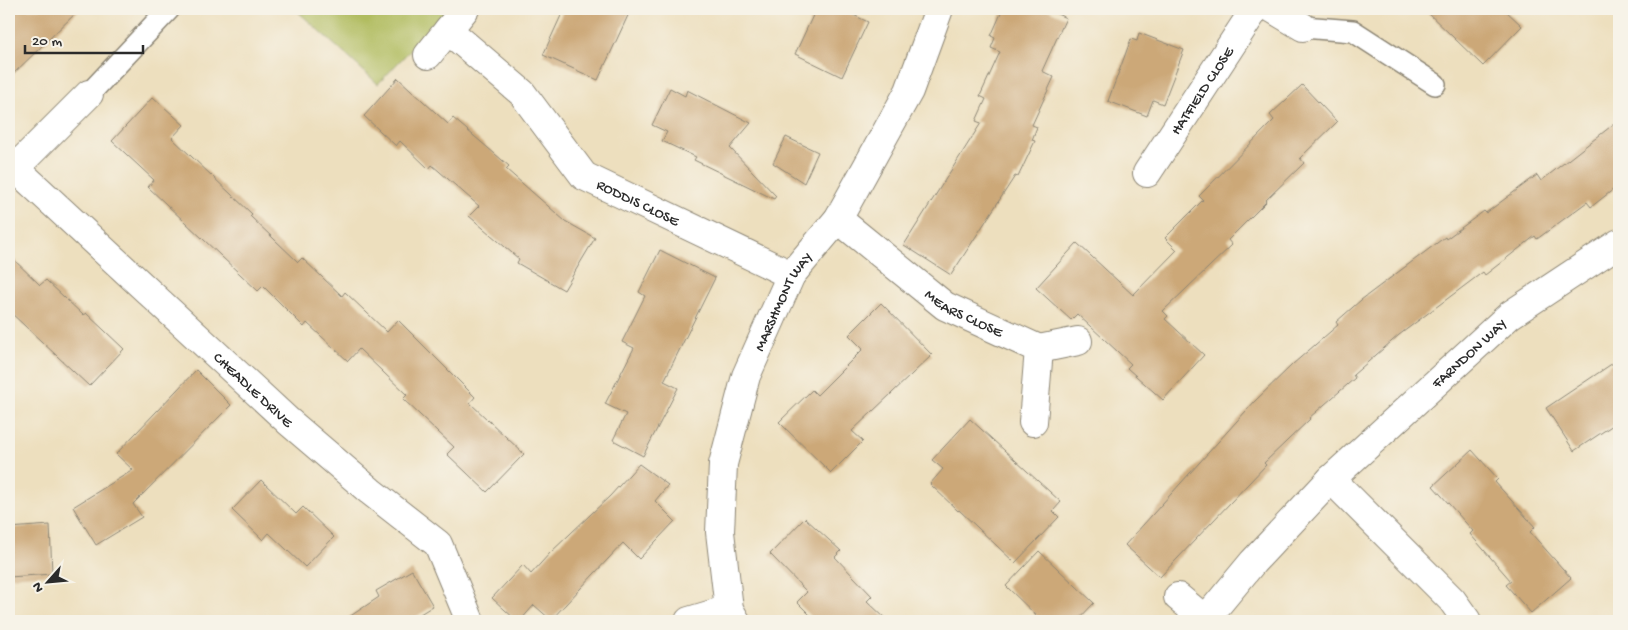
<svg xmlns="http://www.w3.org/2000/svg" width="1628" height="630" font-family="'Gochi Hand',sans-serif">
<rect width="100%" height="100%" fill="#f7f3e8"/>
<filter id="ink" filterUnits="userSpaceOnUse"><feTurbulence type="fractalNoise" baseFrequency=".02" numOctaves="2"/><feDisplacementMap in="SourceGraphic" scale="10" xChannelSelector="R" yChannelSelector="G"/><feConvolveMatrix kernelMatrix="1 2 1 2 8 2 1 2 1" color-interpolation-filters="sRGB"/></filter>
<filter id="wash" filterUnits="userSpaceOnUse"><feTurbulence type="fractalNoise" baseFrequency=".0096" numOctaves="4" result="noise"/><feDisplacementMap in="SourceGraphic" scale="20" xChannelSelector="R" yChannelSelector="G"/><feGaussianBlur stdDeviation="1.12" result="paint"/><feColorMatrix in="noise" values="0 0 0 0 0 0 0 0 0 0 0 0 0 0 0 0 0 1.4 0 .05"/><feComposite in="paint" operator="in"/></filter>
<g filter="url(#wash)">
<rect width="100%" height="100%" fill="#eddfbe"/>
<path fill="#b0bc5e" stroke="#6e7444" d="M 295,9 L 449,9 L 378,84 Z"/>
<g id="blocks">
<path fill="#cca878" d="M 9,9 L 80,9 L 9,78 Z
M 564,9 L 631,9 L 598,80 L 543,55 Z
M 816,9 L 841,9 L 868,22 L 842,77 L 795,54 Z
M 1003,9 L 1046,9 L 1066,18 L 1042,71 L 1054,77 L 1032,125 L 1037,127 L 1032,140 L 1035,141 L 1018,177 L 1015,176 L 951,275 L 904,245 L 981,123 L 976,121 L 986,99 L 980,96 L 1000,52 L 991,48 L 995,38 L 991,36 Z
M 1424,9 L 1504,9 L 1522,26 L 1483,66 Z
M 1139,33 L 1184,50 L 1163,104 L 1153,100 L 1147,116 L 1108,101 L 1131,39 L 1137,41 Z
M 398,78 L 448,124 L 453,118 L 509,166 L 506,169 L 565,221 L 595,238 L 564,290 L 517,263 L 519,259 L 469,216 L 479,206 L 432,165 L 429,169 L 400,141 L 396,146 L 364,116 Z
M 1302,85 L 1337,122 L 1300,158 L 1304,163 L 1265,201 L 1266,202 L 1228,240 L 1232,245 L 1163,311 L 1168,316 L 1165,319 L 1204,355 L 1163,400 L 1127,368 L 1131,364 L 1077,314 L 1071,320 L 1036,288 L 1077,243 L 1133,295 L 1177,250 L 1165,238 L 1203,200 L 1199,196 L 1274,120 L 1270,115 Z
M 670,88 L 685,96 L 687,90 L 751,123 L 730,148 L 776,196 L 774,199 L 694,160 L 696,157 L 662,141 L 667,132 L 652,125 Z
M 153,97 L 184,125 L 172,138 L 252,214 L 250,216 L 298,262 L 302,258 L 342,296 L 345,292 L 387,332 L 398,320 L 475,397 L 470,403 L 524,454 L 487,492 L 447,454 L 454,447 L 403,399 L 407,395 L 359,349 L 348,361 L 307,323 L 304,327 L 263,286 L 258,291 L 148,187 L 154,180 L 112,141 Z
M 1619,120 L 1619,185 L 1591,207 L 1587,202 L 1537,239 L 1535,236 L 1485,275 L 1483,272 L 1399,335 L 1353,375 L 1355,378 L 1309,418 L 1310,419 L 1264,463 L 1266,465 L 1160,577 L 1125,545 L 1255,401 L 1293,364 L 1338,325 L 1336,322 L 1361,300 L 1445,237 L 1446,239 L 1484,211 L 1486,213 L 1537,175 L 1541,181 Z
M 786,137 L 818,152 L 804,183 L 773,163 Z
M 660,250 L 715,278 L 664,381 L 678,388 L 643,456 L 613,440 L 626,414 L 605,404 L 634,348 L 622,342 L 645,296 L 639,292 Z
M 9,255 L 40,285 L 46,280 L 83,315 L 86,313 L 124,349 L 89,386 L 9,311 Z
M 881,303 L 932,355 L 852,431 L 863,441 L 831,473 L 779,422 L 812,390 L 817,395 L 863,349 L 849,335 Z
M 1619,359 L 1619,421 L 1574,451 L 1546,408 Z
M 196,370 L 231,405 L 133,504 L 142,517 L 96,545 L 73,507 L 133,470 L 116,454 Z
M 970,419 L 1061,502 L 1053,511 L 1059,517 L 1015,563 L 959,510 L 958,511 L 930,484 L 943,469 L 932,460 Z
M 1472,450 L 1498,479 L 1495,482 L 1535,527 L 1530,532 L 1571,578 L 1531,613 L 1506,585 L 1511,581 L 1470,534 L 1473,531 L 1433,486 Z
M 639,464 L 668,485 L 655,501 L 675,521 L 639,559 L 623,543 L 551,620 L 534,605 L 520,621 L 517,621 L 492,598 L 523,565 L 531,574 L 550,553 L 610,496 Z
M 261,480 L 296,514 L 303,507 L 334,537 L 305,567 L 269,533 L 263,540 L 232,510 Z
M 805,518 L 841,551 L 835,557 L 872,596 L 867,601 L 888,621 L 816,621 L 797,602 L 807,592 L 770,554 Z
M 50,525 L 52,574 L 9,577 L 9,528 Z
M 1039,551 L 1094,603 L 1077,621 L 1042,621 L 1006,586 Z
M 412,570 L 433,606 L 409,621 L 343,621 L 379,597 L 376,591 Z"/>
</g>
</g>
<g filter="url(#ink)">
<use href="#blocks" fill-opacity="0" stroke="#8c8574" stroke-width="1"/>
<g fill="none" stroke-linecap="round" stroke-linejoin="round">
<defs>
<path id="service" d="M 1303,27 L 1353,31 L 1435,84
M 89,94 L 169,9"/>
<g id="minor">
<path id="s1" d="M 465,9 L 448,30 L 522,93 L 584,176 L 791,275"/>
<path d="M 1273,9 L 1303,27"/>
<path d="M 428,55 L 448,30"/>
<path id="s2" d="M 89,94 L 15,168 L 288,421 L 370,491 L 438,544 L 470,621"/>
<path id="s3" d="M 1147,173 L 1255,9"/>
<path id="s4" d="M 838,219 L 945,306 L 1039,349 L 1033,422"/>
<path d="M 1039,349 L 1078,341"/>
<path d="M 1331,479 L 1452,600 L 1467,621"/>
<path d="M 1178,597 L 1207,621"/>
<path id="s5" d="M 1205,620 L 1253,562 L 1331,479 L 1510,315 L 1619,243"/>
<path d="M 689,621 L 729,609"/>
<path id="s6" d="M 736,621 L 729,609 L 720,532 L 723,464 L 746,376 L 791,275 L 838,219 L 909,91 L 939,9"/>
</g>
</defs>
<use href="#service" stroke="#8c8574" stroke-width="24"/>
<use href="#minor" stroke="#8c8574" stroke-width="30"/>
<use href="#service" stroke="#fff" stroke-width="21"/>
<use href="#minor" stroke="#fff" stroke-width="28"/>
</g>
</g>
<g text-anchor="middle" stroke-width="4" stroke-linejoin="round" paint-order="stroke">
<g font-size="15" fill="#2b2b2b" stroke="#f7f3e8">
<text dy="5" stroke="none"><textPath href="#s3" startOffset="99">HATFIELD CLOSE</textPath></text>
<text dy="5" stroke="none"><textPath href="#s1" startOffset="288">RODDIS CLOSE</textPath></text>
<text dy="5" stroke="none"><textPath href="#s6" startOffset="334">MARSHMONT WAY</textPath></text>
<text dy="5" stroke="none"><textPath href="#s4" startOffset="158">MEARS CLOSE</textPath></text>
<text dy="5" stroke="none"><textPath href="#s5" startOffset="376">FARNDON WAY</textPath></text>
<text dy="5" stroke="none"><textPath href="#s2" startOffset="430">CHEADLE DRIVE</textPath></text>
</g>
</g>
<rect width="1628" height="630" fill="none" stroke="#f7f3e8" stroke-width="30"/>
<g transform="translate(48 582) rotate(243)" stroke="#f7f3e8" stroke-width="4" paint-order="stroke">
<path d="M0-4L9 19L0 12L-9 19Z" fill="#2b2b2b"/>
<text y="-8" font-size="14" font-weight="bold" text-anchor="middle" fill="#2b2b2b">N</text>
</g>
<path d="M25 45v8h118v-8" fill="none" stroke="#2b2b2b" stroke-width="2.5"/>
<text x="32" y="45" font-size="15" fill="#2b2b2b" stroke="#f7f3e8" stroke-width="4" paint-order="stroke">20 m</text>
</svg>
